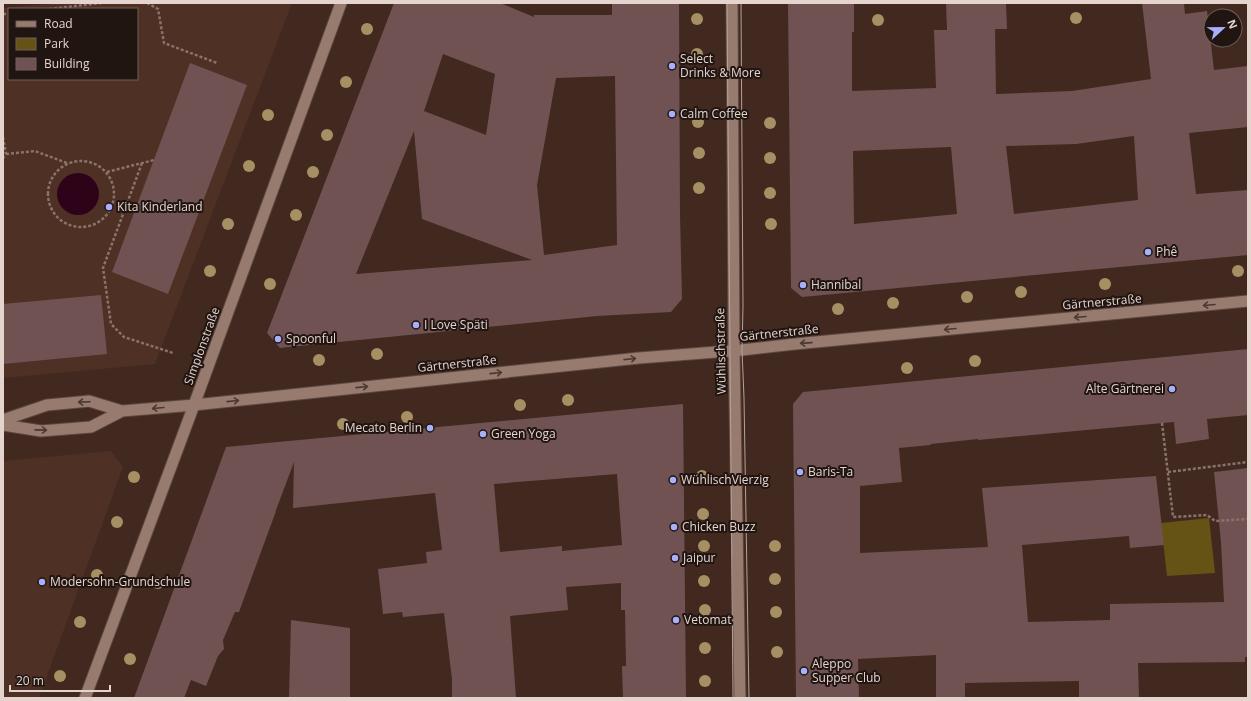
<svg xmlns="http://www.w3.org/2000/svg" width="1251" height="701" font-family="'Open Sans',sans-serif">
<rect width="100%" height="100%" fill="#41291f"/>
<path fill="#4f3024" fill-rule="evenodd" d="M 58,3 L 292,3 L 155,364 L 3,378 L 3,8 ZM 9,9 L 137,9 L 137,79 L 9,79 Z
M 111,451 L 123,467 L 39,698 L 3,698 L 3,461 Z"/>
<path fill="#645315" d="M 1209,518 L 1215,573 L 1167,576 L 1161,523 Z"/>
<path fill="#2e031a" d="M57 194a21 21 0 1 1 42 0a21 21 0 1 1-42 0Z"/>
<path fill="#705253" fill-rule="evenodd" d="M 394,3 L 500,3 L 534,17 L 534,15 L 612,15 L 612,3 L 679,3 L 680,215 L 682,299 L 671,312 L 597,316 L 280,348 L 267,333 ZM 443,54 L 495,74 L 486,135 L 424,111 ZM 615,76 L 617,245 L 544,255 L 537,185 L 556,78 ZM 414,131 L 422,219 L 532,260 L 356,274 Z
M 788,3 L 854,3 L 854,32 L 852,32 L 852,91 L 936,88 L 934,30 L 947,30 L 946,3 L 1006,3 L 1007,29 L 995,29 L 996,94 L 1072,91 L 1151,79 L 1142,3 L 1184,3 L 1185,14 L 1207,11 L 1214,70 L 1248,66 L 1248,127 L 1189,133 L 1196,194 L 1248,190 L 1248,255 L 802,297 L 791,288 ZM 1134,136 L 1138,200 L 1014,214 L 1006,146 L 1076,144 ZM 951,147 L 957,214 L 854,224 L 853,151 Z
M 190,63 L 247,85 L 168,294 L 112,272 Z
M 101,295 L 107,354 L 3,364 L 3,304 Z
M 1248,349 L 1248,415 L 1207,419 L 1209,439 L 1176,444 L 1174,422 L 978,440 L 978,439 L 931,444 L 930,445 L 899,448 L 902,482 L 860,486 L 860,553 L 988,547 L 982,488 L 1156,476 L 1164,545 L 1130,548 L 1129,536 L 1022,545 L 1028,622 L 1110,620 L 1110,604 L 1224,602 L 1221,542 L 1214,472 L 1248,468 L 1248,657 L 1245,657 L 1245,662 L 1138,663 L 1139,698 L 1079,698 L 1079,681 L 965,683 L 965,698 L 936,698 L 936,655 L 858,659 L 859,698 L 796,698 L 793,404 L 803,392 Z
M 683,404 L 686,698 L 623,698 L 622,666 L 626,666 L 625,610 L 621,610 L 621,583 L 566,587 L 568,610 L 510,616 L 516,698 L 452,698 L 452,679 L 444,613 L 403,617 L 402,612 L 383,614 L 378,569 L 427,563 L 426,552 L 442,550 L 435,493 L 293,508 L 294,462 L 276,510 L 275,510 L 276,511 L 239,612 L 235,612 L 223,640 L 224,649 L 218,656 L 206,686 L 191,680 L 184,698 L 134,698 L 226,447 ZM 617,474 L 622,545 L 562,551 L 562,546 L 500,552 L 494,484 Z
M 291,620 L 350,628 L 350,698 L 289,698 Z"/>
<g fill="none" stroke-linecap="round" stroke-linejoin="round">
<defs>
<path id="pedestrian" d="M 85,698 L 194,405"/>
<path id="minor" d="M 194,405 L 341,3
M 3,420 L 47,405 L 69,403 L 89,401 L 122,411 L 194,405 L 639,358 L 742,350 L 795,344 L 1248,301
M 3,425 L 41,431 L 91,427 L 122,411"/>
<path id="tertiary" d="M 732,3 L 734,350 L 740,698"/>
</defs>
<use href="#pedestrian" stroke="#5c483f" stroke-width="13"/>
<use href="#minor" stroke="#5c483f" stroke-width="13"/>
<use href="#tertiary" stroke="#5c483f" stroke-width="13"/>
<path stroke="#89746b" stroke-width="2.5" stroke-dasharray="3 2" stroke-linecap="butt" d="M 147,3 L 158,9 L 164,43 L 217,63
M 49,9 L 102,3
M 3,14 L 9,14
M 3,137 L 6,154 L 3,158
M 6,154 L 35,151 L 67,163
M48 194a33 33 0 1 1 66 0a33 33 0 1 1-66 0Z
M 142,163 L 103,268 L 111,324 L 124,337 L 173,353
M 107,172 L 154,160
M 1162,423 L 1173,517 L 1207,515 L 1215,521 L 1248,519
M 1168,472 L 1248,462"/>
<use href="#pedestrian" stroke="#987b6f" stroke-width="11"/>
<use href="#minor" stroke="#987b6f" stroke-width="11"/>
<use href="#tertiary" stroke="#987b6f" stroke-width="11"/>
<path stroke="#b5a29b" stroke-width="1" d="M 727,3 L 733,698
M 741,3 L 743,306 L 742,350 L 744,398 L 749,698"/>
</g>
<g fill="#a68f63">
<circle cx="1076" cy="18" r="6"/>
<circle cx="697" cy="19" r="6"/>
<circle cx="878" cy="20" r="6"/>
<circle cx="367" cy="29" r="6"/>
<circle cx="697" cy="54" r="6"/>
<circle cx="346" cy="82" r="6"/>
<circle cx="268" cy="115" r="6"/>
<circle cx="698" cy="122" r="6"/>
<circle cx="770" cy="123" r="6"/>
<circle cx="327" cy="135" r="6"/>
<circle cx="699" cy="153" r="6"/>
<circle cx="770" cy="158" r="6"/>
<circle cx="249" cy="166" r="6"/>
<circle cx="313" cy="172" r="6"/>
<circle cx="699" cy="188" r="6"/>
<circle cx="770" cy="193" r="6"/>
<circle cx="296" cy="215" r="6"/>
<circle cx="228" cy="224" r="6"/>
<circle cx="771" cy="224" r="6"/>
<circle cx="210" cy="271" r="6"/>
<circle cx="1238" cy="271" r="6"/>
<circle cx="270" cy="284" r="6"/>
<circle cx="1105" cy="284" r="6"/>
<circle cx="1021" cy="292" r="6"/>
<circle cx="967" cy="297" r="6"/>
<circle cx="893" cy="303" r="6"/>
<circle cx="838" cy="309" r="6"/>
<circle cx="377" cy="354" r="6"/>
<circle cx="319" cy="360" r="6"/>
<circle cx="975" cy="361" r="6"/>
<circle cx="907" cy="368" r="6"/>
<circle cx="568" cy="400" r="6"/>
<circle cx="520" cy="405" r="6"/>
<circle cx="407" cy="417" r="6"/>
<circle cx="343" cy="424" r="6"/>
<circle cx="702" cy="476" r="6"/>
<circle cx="134" cy="477" r="6"/>
<circle cx="703" cy="514" r="6"/>
<circle cx="117" cy="522" r="6"/>
<circle cx="704" cy="546" r="6"/>
<circle cx="775" cy="546" r="6"/>
<circle cx="97" cy="575" r="6"/>
<circle cx="775" cy="579" r="6"/>
<circle cx="704" cy="581" r="6"/>
<circle cx="158" cy="583" r="6"/>
<circle cx="705" cy="610" r="6"/>
<circle cx="776" cy="612" r="6"/>
<circle cx="80" cy="622" r="6"/>
<circle cx="705" cy="648" r="6"/>
<circle cx="777" cy="652" r="6"/>
<circle cx="130" cy="659" r="6"/>
<circle cx="60" cy="676" r="6"/>
<circle cx="705" cy="681" r="6"/>
</g>
<defs><path id="oneway-shaft" d="M-6 0H5M1.5-3L5.5 0L1.5 3" fill="none" stroke-width="1.6" stroke-linecap="round" stroke-linejoin="round"/></defs>
<g stroke="#4a3932">
<use href="#oneway-shaft" transform="translate(1209 305) rotate(175)"/>
<use href="#oneway-shaft" transform="translate(1080 317) rotate(175)"/>
<use href="#oneway-shaft" transform="translate(950 329) rotate(175)"/>
<use href="#oneway-shaft" transform="translate(806 343) rotate(176)"/>
<use href="#oneway-shaft" transform="translate(630 359) rotate(-6)"/>
<use href="#oneway-shaft" transform="translate(496 373) rotate(-6)"/>
<use href="#oneway-shaft" transform="translate(362 387) rotate(-6)"/>
<use href="#oneway-shaft" transform="translate(233 401) rotate(-6)"/>
<use href="#oneway-shaft" transform="translate(84 402) rotate(178)"/>
<use href="#oneway-shaft" transform="translate(158 408) rotate(175)"/>
<use href="#oneway-shaft" transform="translate(41 430) rotate(1)"/>
</g>
<g fill="#a8b0fc" stroke="#201511" stroke-width="1.5">
<circle cx="672" cy="66" r="4"/>
<circle cx="672" cy="114" r="4"/>
<circle cx="109" cy="207" r="4"/>
<circle cx="1148" cy="252" r="4"/>
<circle cx="803" cy="285" r="4"/>
<circle cx="416" cy="325" r="4"/>
<circle cx="278" cy="339" r="4"/>
<circle cx="1172" cy="389" r="4"/>
<circle cx="430" cy="428" r="4"/>
<circle cx="483" cy="434" r="4"/>
<circle cx="800" cy="472" r="4"/>
<circle cx="673" cy="480" r="4"/>
<circle cx="674" cy="527" r="4"/>
<circle cx="675" cy="558" r="4"/>
<circle cx="42" cy="582" r="4"/>
<circle cx="676" cy="620" r="4"/>
<circle cx="804" cy="671" r="4"/>
</g>
<g text-anchor="middle" stroke-width="4" stroke-linejoin="round" paint-order="stroke">
<g font-size="12" fill="#e5d4ce" stroke="#201511" text-anchor="start">
<text x="680" y="63">Select<tspan x="680" dy="14">Drinks &amp; More</tspan></text>
<text x="680" y="118">Calm Coffee</text>
<text x="117" y="211">Kita Kinderland</text>
<text x="1156" y="256">Phê</text>
<text x="811" y="289">Hannibal</text>
<text x="424" y="329">I Love Späti</text>
<text x="286" y="343">Spoonful</text>
<text x="1164" y="393" text-anchor="end">Alte Gärtnerei</text>
<text x="422" y="432" text-anchor="end">Mecato Berlin</text>
<text x="491" y="438">Green Yoga</text>
<text x="808" y="476">Baris-Ta</text>
<text x="681" y="484">WühlischVierzig</text>
<text x="682" y="531">Chicken Buzz</text>
<text x="683" y="562">Jaipur</text>
<text x="50" y="586">Modersohn-Grundschule</text>
<text x="684" y="624">Vetomat</text>
<text x="812" y="668">Aleppo<tspan x="812" dy="14">Supper Club</tspan></text>
</g>
<g font-size="12" fill="#e5d4ce" stroke="#201511">
<text transform="translate(1102 302) rotate(-5)" y="4">Gärtnerstraße</text>
<text transform="translate(779 333) rotate(-6)" y="4">Gärtnerstraße</text>
<text transform="translate(202 346) rotate(-70)" y="4">Simplonstraße</text>
<text transform="translate(721 351) rotate(-91)" y="4">Wühlischstraße</text>
<text transform="translate(457 364) rotate(-6)" y="4">Gärtnerstraße</text>
</g>
</g>
<rect width="1251" height="701" fill="none" stroke="#e5d4ce" stroke-width="8"/>
<rect x="8" y="8" width="130" height="72" fill="#201511" stroke="#6f615d"/>
<rect x="16" y="21" width="20" height="6" fill="#987b6f" stroke="#6f615d"/>
<text x="44" y="28" font-size="12" fill="#e5d4ce">Road</text>
<rect x="16" y="38" width="20" height="12" fill="#645315" stroke="#6f615d"/>
<text x="44" y="48" font-size="12" fill="#e5d4ce">Park</text>
<rect x="16" y="58" width="20" height="12" fill="#705253" stroke="#6f615d"/>
<text x="44" y="68" font-size="12" fill="#e5d4ce">Building</text>
<g transform="translate(1223 28) rotate(68)"><circle r="19" fill="#201511" stroke="#6f615d"/>
<path d="M0-3L7 15L0 10L-7 15Z" fill="#a8b0fc"/>
<text y="-6" font-size="11" font-weight="bold" text-anchor="middle" fill="#e5d4ce">N</text>
</g>
<path d="M10 685v6h100v-6" fill="none" stroke="#e5d4ce" stroke-width="2"/>
<text x="16" y="685" font-size="12" fill="#e5d4ce" stroke="#201511" stroke-width="3" paint-order="stroke">20 m</text>
</svg>
